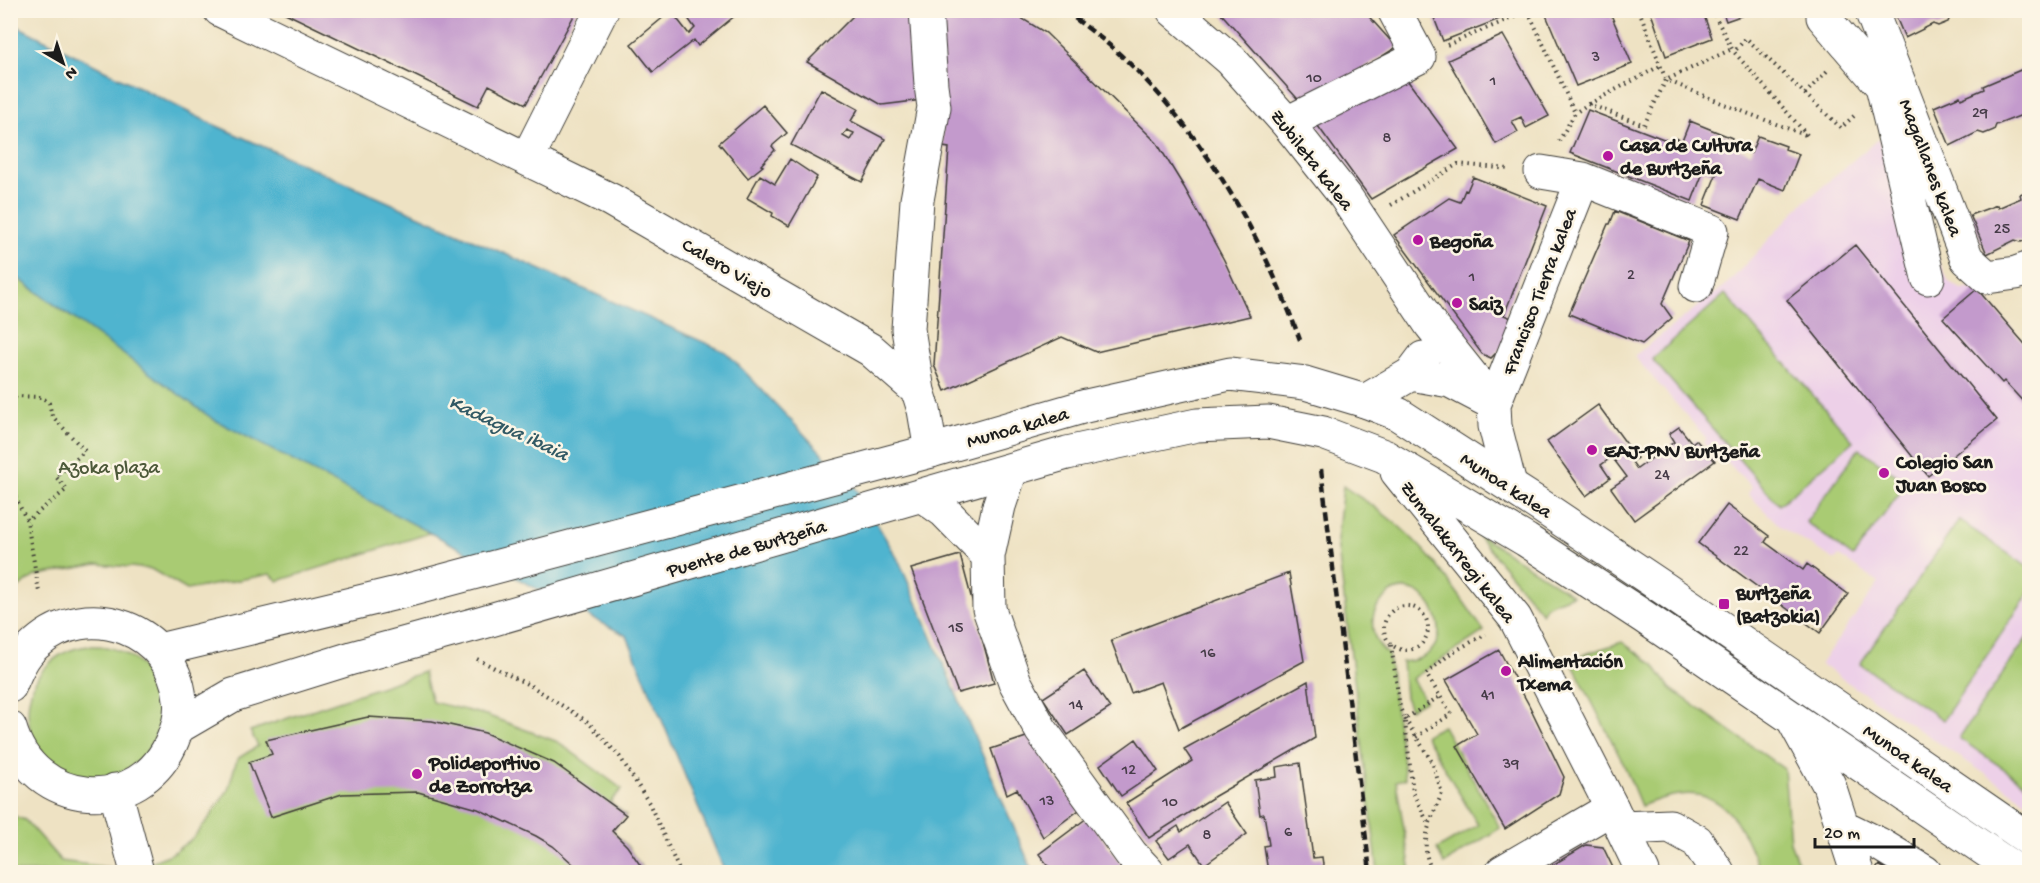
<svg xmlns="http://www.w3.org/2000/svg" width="2040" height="883" font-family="'Gochi Hand',sans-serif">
<rect width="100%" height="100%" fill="#fcf5e5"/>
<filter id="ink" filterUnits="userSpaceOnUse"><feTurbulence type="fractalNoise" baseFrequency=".0167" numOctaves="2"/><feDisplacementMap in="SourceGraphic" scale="12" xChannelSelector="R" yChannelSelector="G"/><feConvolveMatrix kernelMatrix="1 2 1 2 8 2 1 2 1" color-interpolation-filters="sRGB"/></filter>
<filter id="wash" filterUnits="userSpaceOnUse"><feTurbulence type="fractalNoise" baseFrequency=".008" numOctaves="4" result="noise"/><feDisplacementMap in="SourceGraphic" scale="24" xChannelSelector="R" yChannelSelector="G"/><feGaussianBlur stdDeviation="1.35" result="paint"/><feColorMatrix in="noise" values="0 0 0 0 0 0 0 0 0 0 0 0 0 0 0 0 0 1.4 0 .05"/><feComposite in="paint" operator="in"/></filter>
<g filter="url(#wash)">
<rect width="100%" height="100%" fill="#eee2c3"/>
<path fill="#edd0e8" d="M 1878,139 L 1949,282 L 1961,289 L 1977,289 L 2023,342 L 2029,337 L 2029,803 L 1820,664 L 1879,583 L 1839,556 L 1835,560 L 1782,528 L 1748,494 L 1752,487 L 1722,457 L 1719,459 L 1703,443 L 1706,438 L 1634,356 L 1729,282 L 1801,205 Z"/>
<path fill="#a9cb73" stroke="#627448" stroke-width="1.5" d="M 11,273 L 68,315 L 430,533 L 278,581 L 270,574 L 187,590 L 151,569 L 97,564 L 35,576 L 11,593 Z
M 1725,294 L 1853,441 L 1779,505 L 1652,359 Z
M 1859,448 L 1907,483 L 1853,557 L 1806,522 Z
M 1343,486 C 1357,496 1372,504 1385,515 C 1427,546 1455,589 1484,631 L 1412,679 L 1425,701 L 1410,709 L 1405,697 L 1402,662 C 1474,657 1425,563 1387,596 C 1380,602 1374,609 1373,618 C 1371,634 1376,645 1388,654 L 1405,779 L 1396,781 L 1411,872 L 1378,872 L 1337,541 Z
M 1959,520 L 2029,568 L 2029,593 L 1943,720 L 1860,664 Z
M 1476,533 L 1573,595 L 1547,605 L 1542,613 Z
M 2029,635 L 2030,786 L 2029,786 L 1959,738 Z
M 1622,642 L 1654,665 L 1670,688 L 1784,769 L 1790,842 L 1802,872 L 1760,872 C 1744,831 1727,784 1672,796 C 1662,798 1651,802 1641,806 L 1624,765 L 1570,659 Z
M28 712a66 66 0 1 1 132 0a66 66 0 1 1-132 0Z
M 424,672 L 432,702 L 486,715 L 558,742 L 622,789 L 610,802 L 626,815 L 612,831 L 627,846 L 645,872 L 11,872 L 11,815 L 25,820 L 61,861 L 119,869 L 136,868 L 171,854 L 193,838 L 210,817 L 228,790 L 237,759 L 258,746 L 250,731 Z
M 1443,726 L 1500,828 L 1444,864 L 1437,849 L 1478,825 L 1425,735 Z"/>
<path fill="#50b4cf" stroke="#366876" stroke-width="1.5" d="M 11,23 L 208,122 L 726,352 L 857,490 L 899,561 L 1033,872 L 725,872 L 627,636 L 213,419 L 11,273 Z"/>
<g id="blocks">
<path fill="#c39acc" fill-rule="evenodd" d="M 279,10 L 577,10 L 526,104 L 489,85 L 478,106 Z
M 682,10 L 742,10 L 698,46 L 694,40 L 653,72 L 631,44 L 671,11 L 689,34 L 695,28 Z
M 859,10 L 910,10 L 922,100 L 882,105 L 807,62 Z
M 939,10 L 1008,10 L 1046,33 L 1157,143 L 1184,187 L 1224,260 L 1250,316 L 1096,352 L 1062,337 L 945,391 L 934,365 L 949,148 L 943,147 Z
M 1218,10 L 1363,10 L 1390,40 L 1393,38 L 1400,45 L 1304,106 Z
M 1431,10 L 1520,10 L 1520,11 L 1443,41 Z
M 1558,10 L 1609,10 L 1632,64 L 1576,86 L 1546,15 Z
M 1650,10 L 1702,10 L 1712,38 L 1666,56 Z
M 1722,10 L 1755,10 L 1755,11 L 1726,21 Z
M 1893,10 L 1966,10 L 1966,11 L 1950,17 L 1948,22 L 1938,26 L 1933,24 L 1905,38 Z
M 1503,35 L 1549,116 L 1526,128 L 1521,117 L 1512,121 L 1518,132 L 1496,144 L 1448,60 Z
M 2030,66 L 2030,112 L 1996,125 L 1994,130 L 1984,134 L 1978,132 L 1950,146 L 1934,107 L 1960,96 L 1961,99 L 1984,89 L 1983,86 Z
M 1402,73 L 1458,149 L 1371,199 L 1315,122 Z
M 821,89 L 858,109 L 851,121 L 885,139 L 862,182 L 791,145 ZM 847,130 L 854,133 L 850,140 L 843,136 Z
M 763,105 L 787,133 L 772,146 L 775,150 L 761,165 L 763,166 L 748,178 L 719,143 Z
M 1588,110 L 1674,143 L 1676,138 L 1682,141 L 1690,121 L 1732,138 L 1729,145 L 1751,153 L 1758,136 L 1786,146 L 1785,149 L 1799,154 L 1785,190 L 1758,179 L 1740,219 L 1704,205 L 1716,175 L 1704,170 L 1692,201 L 1570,153 Z
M 790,159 L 817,177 L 789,226 L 772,216 L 773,213 L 747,198 L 760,175 L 775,184 Z
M 1473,177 L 1547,206 L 1504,315 L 1514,319 L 1504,345 L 1491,358 L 1482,354 L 1394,235 L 1449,198 L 1460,202 L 1465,190 L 1467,191 Z
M 2030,190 L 2030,239 L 2021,242 L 2015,240 L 1987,254 L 1970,215 L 1997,205 L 1998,208 L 2021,198 L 2020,194 Z
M 1615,211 L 1689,241 L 1662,304 L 1672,318 L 1642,344 L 1569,314 L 1608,224 L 1610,224 Z
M 1855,245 L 1997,420 L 1928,476 L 1787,300 Z
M 1977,289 L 2030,350 L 2030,409 L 2004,381 L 2002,383 L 1943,318 Z
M 1598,405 L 1637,458 L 1632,462 L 1637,469 L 1674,442 L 1669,434 L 1679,427 L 1692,443 L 1696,440 L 1715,461 L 1634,520 L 1611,488 L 1627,477 L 1612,457 L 1601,465 L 1610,478 L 1586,496 L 1547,442 Z
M 1727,505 L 1769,536 L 1765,542 L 1803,570 L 1807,564 L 1848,594 L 1820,633 L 1698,543 Z
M 960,555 L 994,683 L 958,693 L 911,569 Z
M 1289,573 L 1304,661 L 1179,729 L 1161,682 L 1131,693 L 1111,640 Z
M 1499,650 L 1529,705 L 1564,777 L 1559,794 L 1505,829 L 1457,746 L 1477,734 L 1446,680 Z
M 1084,671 L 1110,708 L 1068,735 L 1043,698 Z
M 1308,681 L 1315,738 L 1215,796 L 1149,838 L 1126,803 L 1192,761 L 1184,749 Z
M 368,717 L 432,721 L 485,733 L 554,763 L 626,815 L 612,831 L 627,846 L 645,872 L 582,872 L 553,846 L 536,836 L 478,809 L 418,792 L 342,794 L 271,817 L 249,762 L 272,754 L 266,740 Z
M 1032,735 L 1050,771 L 1079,810 L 1043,837 L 1017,789 L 1007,794 L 991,749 Z
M 1136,739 L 1158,771 L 1121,796 L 1100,765 Z
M 1300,763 L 1313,858 L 1322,857 L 1324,872 L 1268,872 L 1264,846 L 1269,845 L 1264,814 L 1260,815 L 1255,780 L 1277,777 L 1276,767 Z
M 1225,802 L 1247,834 L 1204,865 L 1190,844 L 1169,858 L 1156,841 L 1178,826 L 1181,832 Z
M 1087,818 L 1123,867 L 1116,872 L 1053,872 L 1039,854 Z
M 1586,845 L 1603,847 L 1615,872 L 1541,872 Z
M 1879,865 L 1890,872 L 1874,872 Z"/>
</g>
</g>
<g filter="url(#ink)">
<use href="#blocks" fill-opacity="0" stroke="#3c3a35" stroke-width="1.5"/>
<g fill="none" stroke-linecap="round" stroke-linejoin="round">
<defs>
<path id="minor" d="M 220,10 L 611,200 L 871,350 L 918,391 L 924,410 L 931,451
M 1173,10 L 1231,60 L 1287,123 L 1345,196 L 1431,325 L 1494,404 L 1495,426 L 1510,485
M 1871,10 L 1967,259 L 1987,277 L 2016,273 L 2030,268
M 1823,17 L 1882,86 L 1898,80
M 1882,86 L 1928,278
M 1287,123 L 1419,57 L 1394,10
M 527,159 L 602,10
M 1541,172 L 1583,179
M 1411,374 L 1450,381 L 1494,404 L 1583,179 L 1712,231 L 1696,286
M 918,391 L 908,329 L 917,200 L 934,107 L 931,85 L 926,10
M 1365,401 L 1411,374 L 1423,358
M 1011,470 L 999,506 L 988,556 L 989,609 L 1015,682 L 1041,730 L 1131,854 L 1148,872
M 923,496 L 944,511 L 988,556
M 1794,721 L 1829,785 L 1857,872
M 115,790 L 136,868
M 1842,826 L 1879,844 L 1925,872
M 1622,828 L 1670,826 L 1697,841 L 1718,872
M 1502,872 L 1612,808"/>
<path id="major" d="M 1397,472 L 1515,618 L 1612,808 L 1643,872
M 159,650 L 405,591 L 931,451 L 1086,406 L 1230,374 L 1305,383 L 1365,401 L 1398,414 L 1541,506 L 1665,589 L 2030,840
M 10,686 C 16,671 23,655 36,644 C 88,597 173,629 180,699 C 182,713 178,727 173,739 C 141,818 33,809 10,728
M 178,727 L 233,695 L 352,658 L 480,623 L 1067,453 L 1197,425 L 1268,422 L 1323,433 L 1384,456 L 1526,540 L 1644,617 L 2018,872"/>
</defs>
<use href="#minor" stroke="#3c3a35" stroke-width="35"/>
<use href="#major" stroke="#3c3a35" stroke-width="35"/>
<path stroke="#3c3a35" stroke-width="4" stroke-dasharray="1.5 4.5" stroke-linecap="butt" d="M 1639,10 L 1666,80 L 1732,49
M 1712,10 L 1732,49
M 1528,11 L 1575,113
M 1447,45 L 1531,10
M 1805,94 L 1827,71
M 1589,104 L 1660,66
M 1559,141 L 1575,113 L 1588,104 L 1644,125 L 1666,80 L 1744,112 L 1808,136 L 1734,52 L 1746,38 L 1841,128 L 1856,114
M 1391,205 L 1458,164 L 1509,169
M 10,400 L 17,396 L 42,397 L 49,403 L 52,416 L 85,451 L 56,477 L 67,489 L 27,521
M 10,486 L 27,521 L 39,592
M1384 628a22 22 0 1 1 44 0a22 22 0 1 1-44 0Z
M 1391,645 L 1400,708 L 1405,719 L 1440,696 L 1426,674 L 1451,653 L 1486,634
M 477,659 L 533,687 L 588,722 L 620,757 L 649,803 L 680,872
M 1405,719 L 1432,762 L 1442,793 C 1431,820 1417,844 1433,872
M 1405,722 L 1413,793 L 1429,825
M 1416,737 L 1451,714 L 1440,696"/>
<use href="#minor" stroke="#fff" stroke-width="33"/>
<use href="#major" stroke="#fff" stroke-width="33"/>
<path stroke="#1c1c1c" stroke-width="4.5" stroke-dasharray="9 4.5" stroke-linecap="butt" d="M 1064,10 C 1085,26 1106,41 1125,59 C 1206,137 1262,236 1300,340
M 1321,469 L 1370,872"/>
</g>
</g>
<g fill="#b5179e" stroke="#fcf5e5" stroke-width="2">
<circle cx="1608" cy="156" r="6"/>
<circle cx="1418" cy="240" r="6"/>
<circle cx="1457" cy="303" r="6"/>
<circle cx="1592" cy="450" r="6"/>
<circle cx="1884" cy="473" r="6"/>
<rect x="1718" y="598" width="12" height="12" rx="3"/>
<circle cx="1506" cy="671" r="6"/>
<circle cx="417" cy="774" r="6"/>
</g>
<g text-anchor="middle" stroke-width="5" stroke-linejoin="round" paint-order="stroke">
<g font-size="16" fill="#463c48">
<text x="1596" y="61">3</text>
<text x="1314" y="82">10</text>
<text x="1493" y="85">1</text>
<text x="1980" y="117">29</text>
<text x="1387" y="142">8</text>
<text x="2002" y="233">25</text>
<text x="1631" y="279">2</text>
<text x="1472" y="281">1</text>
<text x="1662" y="479">24</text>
<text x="1741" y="555">22</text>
<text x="956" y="632">15</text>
<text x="1208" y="657">16</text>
<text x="1488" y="699">41</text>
<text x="1076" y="709">14</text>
<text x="1511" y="768">39</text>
<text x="1129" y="774">12</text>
<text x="1047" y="805">13</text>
<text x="1170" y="806">10</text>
<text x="1288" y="836">6</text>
<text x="1207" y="839">8</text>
</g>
<g font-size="20" font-weight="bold" fill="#1c1c1c" stroke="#fcf5e5" text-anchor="start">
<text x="1620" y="151">Casa de Cultura<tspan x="1620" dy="23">de Burtzeña</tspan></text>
<text x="1430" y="247">Begoña</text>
<text x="1469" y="310">Saiz</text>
<text x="1604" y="457">EAJ-PNV Burtzeña</text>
<text x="1896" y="468">Colegio San<tspan x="1896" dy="23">Juan Bosco</tspan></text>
<text x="1736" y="599">Burtzeña<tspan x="1736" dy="23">(Batzokia)</tspan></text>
<text x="1518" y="667">Alimentación<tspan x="1518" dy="23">Txema</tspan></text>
<text x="429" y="769">Polideportivo<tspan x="429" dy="23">de Zorrotza</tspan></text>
</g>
<g font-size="20" fill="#1c1c1c" stroke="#fcf5e5">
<text transform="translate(1313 159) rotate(52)" y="7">Zubileta kalea</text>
<text transform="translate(1932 167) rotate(69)" y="7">Magallanes kalea</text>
<text transform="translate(728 267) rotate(30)" y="7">Calero Viejo</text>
<text transform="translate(1538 291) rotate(-69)" y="7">Francisco Tierra kalea</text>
<text transform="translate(1017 426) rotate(-16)" y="7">Munoa kalea</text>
<text transform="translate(1507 484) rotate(33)" y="7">Munoa kalea</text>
<text transform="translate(746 547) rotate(-16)" y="7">Puente de Burtzeña</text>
<text transform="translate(1459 551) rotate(52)" y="7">Zumalakarregi kalea</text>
<text transform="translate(1909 757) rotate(35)" y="7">Munoa kalea</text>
</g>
<g font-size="20" fill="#4d593a" stroke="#fcf5e5">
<text x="109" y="473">Azoka plaza</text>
</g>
<g font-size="21" font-style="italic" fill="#315964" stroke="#fcf5e5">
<text transform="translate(509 427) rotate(25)" y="7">Kadagua ibaia</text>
</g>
</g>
<rect width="2040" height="883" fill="none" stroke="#fcf5e5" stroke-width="36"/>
<g transform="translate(63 63) rotate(141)" stroke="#fcf5e5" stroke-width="4.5" paint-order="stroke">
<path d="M0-4.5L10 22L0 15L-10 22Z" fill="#1c1c1c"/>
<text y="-9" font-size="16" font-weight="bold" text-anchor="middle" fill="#1c1c1c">N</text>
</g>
<path d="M1815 838v9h99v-9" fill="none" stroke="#1c1c1c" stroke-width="3"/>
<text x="1824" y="838" font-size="18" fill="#1c1c1c" stroke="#fcf5e5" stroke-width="4.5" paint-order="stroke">20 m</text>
</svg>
